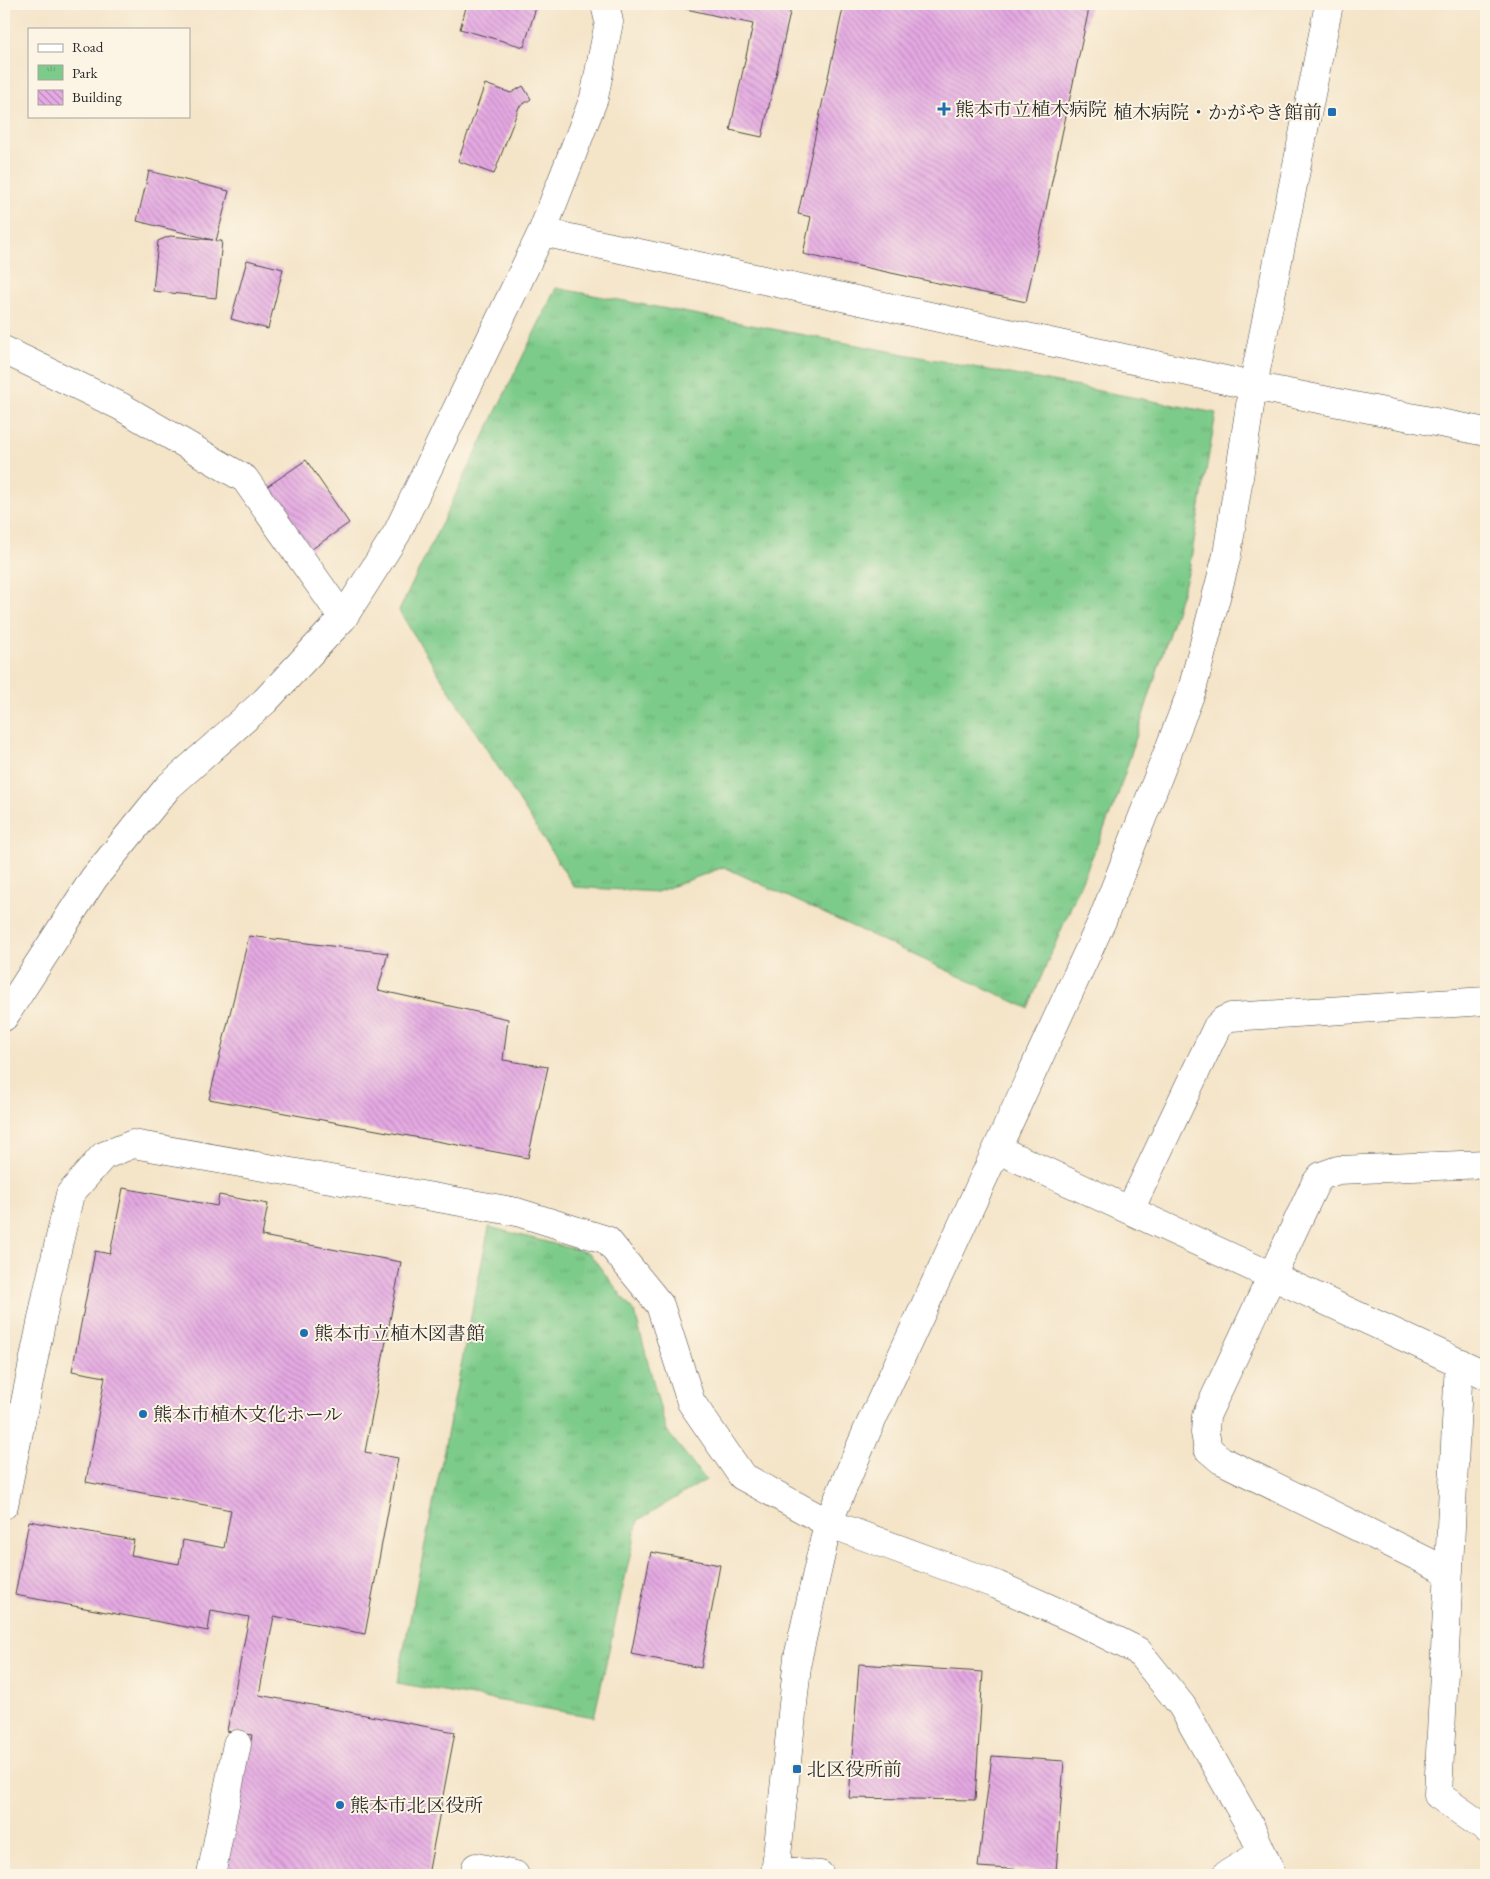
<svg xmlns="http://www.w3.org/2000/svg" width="1490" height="1879" font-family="'EB Garamond','Noto Serif JP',serif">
<defs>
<pattern id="park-tufts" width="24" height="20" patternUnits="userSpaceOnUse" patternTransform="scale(1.25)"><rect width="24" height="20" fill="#7dcb8a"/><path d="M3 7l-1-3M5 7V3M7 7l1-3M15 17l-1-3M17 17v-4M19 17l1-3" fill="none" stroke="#6cae77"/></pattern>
<pattern id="building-back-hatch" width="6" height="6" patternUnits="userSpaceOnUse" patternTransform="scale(1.25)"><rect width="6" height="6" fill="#e5a9e3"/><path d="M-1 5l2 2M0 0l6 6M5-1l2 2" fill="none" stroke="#ba8ab8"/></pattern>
</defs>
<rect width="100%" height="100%" fill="#fcf5e5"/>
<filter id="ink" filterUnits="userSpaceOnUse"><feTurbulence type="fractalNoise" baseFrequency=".02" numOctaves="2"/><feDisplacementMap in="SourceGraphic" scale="10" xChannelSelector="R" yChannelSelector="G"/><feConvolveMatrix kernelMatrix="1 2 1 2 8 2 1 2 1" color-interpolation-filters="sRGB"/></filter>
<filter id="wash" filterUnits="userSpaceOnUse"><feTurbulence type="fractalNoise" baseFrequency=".0096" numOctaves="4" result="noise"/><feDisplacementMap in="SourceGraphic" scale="20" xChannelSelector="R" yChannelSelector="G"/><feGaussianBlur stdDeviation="1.12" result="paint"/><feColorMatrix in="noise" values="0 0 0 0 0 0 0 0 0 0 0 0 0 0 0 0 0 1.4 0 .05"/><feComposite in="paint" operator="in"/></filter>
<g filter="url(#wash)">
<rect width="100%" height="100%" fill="#f4e4c8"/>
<path fill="url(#park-tufts)" stroke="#547b5a" d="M 556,288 L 1216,413 L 1189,570 L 1117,798 L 1028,1008 L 724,867 L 657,892 L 574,887 L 399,611 Z
M 489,1227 L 589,1253 L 635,1313 L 666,1430 L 706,1480 L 638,1520 L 594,1717 L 397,1683 Z"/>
<g id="blocks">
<path fill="url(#building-back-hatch)" d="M 467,4 L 537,4 L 524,47 L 460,29 Z
M 664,4 L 792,4 L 762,137 L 730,130 L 753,24 Z
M 844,4 L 1090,4 L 1026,302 L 803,254 L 811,217 L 798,214 Z
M 485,84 L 511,93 L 523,86 L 531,99 L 519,107 L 494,174 L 458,161 Z
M 149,171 L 229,191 L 216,241 L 222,241 L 216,298 L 153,291 L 158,241 L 170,236 L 213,240 L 137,221 Z
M 247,260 L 283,269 L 268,329 L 231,319 Z
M 306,460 L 349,523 L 305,554 L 262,490 Z
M 249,936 L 388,953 L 378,990 L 508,1019 L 503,1060 L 548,1067 L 528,1158 L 209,1099 Z
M 123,1188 L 217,1206 L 219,1195 L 268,1204 L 262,1236 L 401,1262 L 365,1452 L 398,1458 L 365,1634 L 274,1616 L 259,1695 L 455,1732 L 428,1875 L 225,1875 L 252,1735 L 227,1731 L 249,1617 L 211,1610 L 208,1631 L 15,1595 L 29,1521 L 134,1540 L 131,1555 L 179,1564 L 183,1540 L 224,1548 L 231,1510 L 86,1482 L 105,1377 L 72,1371 L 95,1251 L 110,1254 Z
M 651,1552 L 720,1565 L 701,1668 L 631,1654 Z
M 859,1664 L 983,1672 L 975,1800 L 849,1798 Z
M 992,1756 L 1064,1761 L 1056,1872 L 978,1867 Z"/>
</g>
</g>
<g filter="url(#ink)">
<use href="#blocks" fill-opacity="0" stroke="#494743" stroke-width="1"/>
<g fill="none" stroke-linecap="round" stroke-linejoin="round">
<defs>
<path id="minor" d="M 542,232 L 1253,386 L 1486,432
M 4,350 L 120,406 L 245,479 L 343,618
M 4,1017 L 94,878 L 168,787 L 265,701 L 343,618 L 397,533 L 542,232 L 594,98 L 609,22 L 605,4
M 997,1149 L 1486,1375
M 1130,1210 L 1217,1027 L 1224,1020 L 1231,1017 L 1486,1001
M 1459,1362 L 1438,1795 L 1486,1829
M 4,1505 L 47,1294 L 70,1194 L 103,1156 L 133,1144 L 517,1212 L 607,1240 L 660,1305 L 691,1402 L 742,1476 L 828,1523 L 997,1585 L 1078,1621 L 1138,1651 L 1182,1706 L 1251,1828 L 1272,1875
M 1449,1572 L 1221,1460 L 1208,1449 L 1205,1433 L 1206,1416 L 1315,1184 L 1321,1176 L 1338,1170 L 1486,1164
M 775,1871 L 820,1875
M 211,1875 L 237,1744
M 474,1875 L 476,1867 L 515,1875
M 775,1875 L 798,1657 L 828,1523 L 867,1431 L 1102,921 L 1192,690 L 1227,555 L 1253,386 L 1329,4
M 1226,1875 L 1262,1853"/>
</defs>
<use href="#minor" stroke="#494743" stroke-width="29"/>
<use href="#minor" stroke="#fff" stroke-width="28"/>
</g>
</g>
<g fill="#1f6fb2" stroke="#fcf5e5" stroke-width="2">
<path d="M941.5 101.5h5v5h5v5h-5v5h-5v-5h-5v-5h5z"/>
<rect x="1327" y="107" width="10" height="10" rx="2.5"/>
<circle cx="304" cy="1333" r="5"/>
<circle cx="143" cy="1414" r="5"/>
<rect x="792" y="1764" width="10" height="10" rx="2.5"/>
<circle cx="340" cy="1805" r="5"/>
</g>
<g text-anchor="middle" stroke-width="4" stroke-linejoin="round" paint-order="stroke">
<g font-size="19" fill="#2b2b2b" stroke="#fcf5e5" text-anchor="start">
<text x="955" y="116">熊本市立植木病院</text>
<text x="1322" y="119" text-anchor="end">植木病院・かがやき館前</text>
<text x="314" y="1340">熊本市立植木図書館</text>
<text x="153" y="1421">熊本市植木文化ホール</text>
<text x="807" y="1776">北区役所前</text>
<text x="350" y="1812">熊本市北区役所</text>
</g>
</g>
<rect width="1490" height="1879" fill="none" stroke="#fcf5e5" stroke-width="20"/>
<rect x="28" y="28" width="162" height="90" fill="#fcf5e5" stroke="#a8a49b"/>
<rect x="38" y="44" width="25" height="8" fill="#ffffff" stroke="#a8a49b"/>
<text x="72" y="52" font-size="15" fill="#2b2b2b">Road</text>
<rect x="38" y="65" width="25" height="15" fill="url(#park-tufts)" stroke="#a8a49b"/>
<text x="72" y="78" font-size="15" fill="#2b2b2b">Park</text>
<rect x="38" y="90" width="25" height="15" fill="url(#building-back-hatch)" stroke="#a8a49b"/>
<text x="72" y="102" font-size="15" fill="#2b2b2b">Building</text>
</svg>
